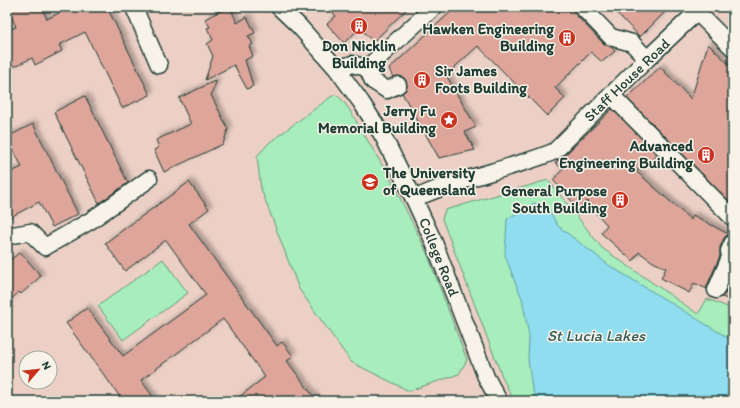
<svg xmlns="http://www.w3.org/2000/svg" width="740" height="408" font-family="Itim,sans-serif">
<defs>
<filter id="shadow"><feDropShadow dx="3.5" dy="-3.5" stdDeviation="2" flood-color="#0004"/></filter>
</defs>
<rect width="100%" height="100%" fill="#f2e3d9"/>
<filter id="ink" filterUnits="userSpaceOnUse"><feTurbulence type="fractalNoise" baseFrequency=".025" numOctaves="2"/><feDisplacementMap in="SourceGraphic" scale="8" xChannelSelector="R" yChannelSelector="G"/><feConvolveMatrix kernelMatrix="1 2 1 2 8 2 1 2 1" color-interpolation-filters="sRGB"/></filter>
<g filter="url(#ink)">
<path fill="#ecd0c6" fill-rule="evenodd" d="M 7,7 L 733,7 L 733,401 L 7,401 ZM 26,358 L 50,358 L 50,382 L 26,382 Z"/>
<path fill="#a7eebc" stroke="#639678" d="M 337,95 L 343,101 L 349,109 L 391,180 L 419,236 L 427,253 L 467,360 L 459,374 L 409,391 L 351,362 L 299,289 L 261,189 L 257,156 L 270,142 L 332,96 Z
M 548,180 L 602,248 L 698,314 L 707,299 L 733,309 L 733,401 L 514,401 L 503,379 L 442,219 L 445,210 Z
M 163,259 L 188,293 L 123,340 L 98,306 Z"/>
<path fill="#90ddf0" stroke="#639da5" d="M 534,203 L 546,205 L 558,226 L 610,266 L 730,339 L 733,340 L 733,401 L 537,401 L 532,388 L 528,360 L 529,336 L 522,298 L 515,282 L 505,255 L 507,219 Z"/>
<path fill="#dea59b" stroke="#1f3d34" filter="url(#shadow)" d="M 7,7 L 41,7 L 47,19 L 71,7 L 107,7 L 150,95 L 122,108 L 85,32 L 59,45 L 62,51 L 35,65 L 32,58 L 7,70 L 7,31 L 16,27 Z
M 228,7 L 230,7 L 237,23 L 247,17 L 255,33 L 248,36 L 253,44 L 249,46 L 253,56 L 245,60 L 253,86 L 247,89 L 234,65 L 205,80 L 213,56 L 207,44 L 213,40 L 207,28 L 210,27 L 205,19 Z
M 327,7 L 409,7 L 373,42 L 360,28 L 344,43 L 327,24 L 336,16 Z
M 456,7 L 571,7 L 575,14 L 604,44 L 611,47 L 615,51 L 602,62 L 591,52 L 555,88 L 565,98 L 547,116 L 478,46 L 446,75 L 476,127 L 465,132 L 475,150 L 439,158 L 402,93 L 406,90 L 407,86 L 406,81 L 404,78 L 399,76 L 393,77 L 389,69 Z
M 611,7 L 670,7 L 640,37 Z
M 708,44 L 733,68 L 733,205 L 627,98 L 660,67 L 691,99 Z
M 217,80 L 211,95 L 228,129 L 223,144 L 164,172 L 154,150 L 159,147 L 156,140 L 191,124 L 179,98 Z
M 85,96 L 128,183 L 99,203 L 54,112 Z
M 612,109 L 658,155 L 636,171 L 691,220 L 693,215 L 728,234 L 724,238 L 720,247 L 720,256 L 707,286 L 707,289 L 694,283 L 689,293 L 661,278 L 666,268 L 653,262 L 639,252 L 633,261 L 601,233 L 607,225 L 596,213 L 587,201 L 578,208 L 553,180 L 563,169 L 555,163 L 562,158 Z
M 33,124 L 78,214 L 52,227 L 39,202 L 7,219 L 7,174 L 22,167 L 7,137 Z
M 189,182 L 209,209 L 189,224 L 277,346 L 282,342 L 290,352 L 293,356 L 287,361 L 317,401 L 234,401 L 265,377 L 223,319 L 141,380 L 156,401 L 123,401 L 66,323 L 87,308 L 123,356 L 206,295 L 166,240 L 125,271 L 105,243 Z
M 20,252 L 41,276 L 21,294 L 19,292 L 7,303 L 7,263 Z
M 733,274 L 733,301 L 722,297 L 725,294 Z"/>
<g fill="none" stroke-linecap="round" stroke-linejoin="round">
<defs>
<path id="minor" d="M 135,7 L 135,10 L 159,65
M 279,7 L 299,26 L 337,69 L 361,102 L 383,136 L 414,199 L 433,240 L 486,377 L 499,401
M 582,7 L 611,37 L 632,43 L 647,59
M 697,12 L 733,48
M 367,68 L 434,7
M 337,69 L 352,64 L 367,68 L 373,81 L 387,90 L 398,85
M 612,94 L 618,102 L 733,218
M 414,199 C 443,185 478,176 508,167 C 524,162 540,158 555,151 L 647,59 L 702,7
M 7,236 L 30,232 L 45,247 L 90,221 L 127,195 L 149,179
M 716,290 L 730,257 L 729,251 L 733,242"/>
</defs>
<use href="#minor" stroke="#1f3d34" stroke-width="19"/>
<use href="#minor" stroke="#f7f3e8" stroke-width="16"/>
</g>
</g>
<defs>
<symbol id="building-disc" viewBox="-11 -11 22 22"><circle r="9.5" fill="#c8321e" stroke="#f7f3e8"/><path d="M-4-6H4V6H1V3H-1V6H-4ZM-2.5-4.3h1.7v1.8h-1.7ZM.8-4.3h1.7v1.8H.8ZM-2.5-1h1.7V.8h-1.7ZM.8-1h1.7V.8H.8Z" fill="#fff"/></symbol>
<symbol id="sight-disc" viewBox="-11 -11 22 22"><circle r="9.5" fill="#c8321e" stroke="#f7f3e8"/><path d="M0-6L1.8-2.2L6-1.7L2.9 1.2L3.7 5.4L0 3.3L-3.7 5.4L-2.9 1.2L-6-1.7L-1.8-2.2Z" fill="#fff"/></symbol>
<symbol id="university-disc" viewBox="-11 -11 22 22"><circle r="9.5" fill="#c8321e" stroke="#f7f3e8"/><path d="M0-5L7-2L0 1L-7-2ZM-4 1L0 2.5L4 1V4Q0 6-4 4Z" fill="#fff"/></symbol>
</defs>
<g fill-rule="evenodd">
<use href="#building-disc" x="349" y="16" width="20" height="20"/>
<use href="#building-disc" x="557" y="28" width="20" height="20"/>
<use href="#building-disc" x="412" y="70" width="20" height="20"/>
<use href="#sight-disc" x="439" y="110" width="20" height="20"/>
<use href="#building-disc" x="696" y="145" width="20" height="20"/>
<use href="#university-disc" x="360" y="172" width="20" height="20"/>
<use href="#building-disc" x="610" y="190" width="20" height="20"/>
</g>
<g text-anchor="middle" stroke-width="3" stroke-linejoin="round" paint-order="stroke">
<g font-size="15" font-weight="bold" fill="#1f3d34" stroke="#f7f3e8" text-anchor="end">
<text x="554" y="34">Hawken Engineering<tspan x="554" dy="17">Building</tspan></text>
<text x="359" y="51" text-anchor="middle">Don Nicklin<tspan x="359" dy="17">Building</tspan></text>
<text x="435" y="76" text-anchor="start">Sir James<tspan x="435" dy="17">Foots Building</tspan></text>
<text x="436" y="116">Jerry Fu<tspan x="436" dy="17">Memorial Building</tspan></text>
<text x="693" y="151">Advanced<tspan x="693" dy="17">Engineering Building</tspan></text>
<text x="383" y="178" text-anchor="start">The University<tspan x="383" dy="17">of Queensland</tspan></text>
<text x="607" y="196">General Purpose<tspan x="607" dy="17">South Building</tspan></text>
</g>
<g font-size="15" fill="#1f3d34" stroke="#f7f3e8">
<text transform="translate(627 80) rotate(-44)" y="5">Staff House Road</text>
<text transform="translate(439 257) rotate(68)" y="5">College Road</text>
</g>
<g font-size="16" font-style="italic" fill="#365d5a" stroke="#f7f3e8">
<text x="596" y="341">St Lucia Lakes</text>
</g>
</g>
<rect width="740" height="408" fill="none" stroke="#f7f3e8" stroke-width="24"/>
<rect x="12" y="12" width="716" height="384" fill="none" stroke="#1f3d34" stroke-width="1.5" filter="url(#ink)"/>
<g transform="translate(38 370) rotate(62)"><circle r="19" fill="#f7f3e8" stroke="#a1aaa0"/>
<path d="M0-3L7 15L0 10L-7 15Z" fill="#c8321e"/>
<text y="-6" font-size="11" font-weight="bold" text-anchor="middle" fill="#1f3d34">N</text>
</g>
</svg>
